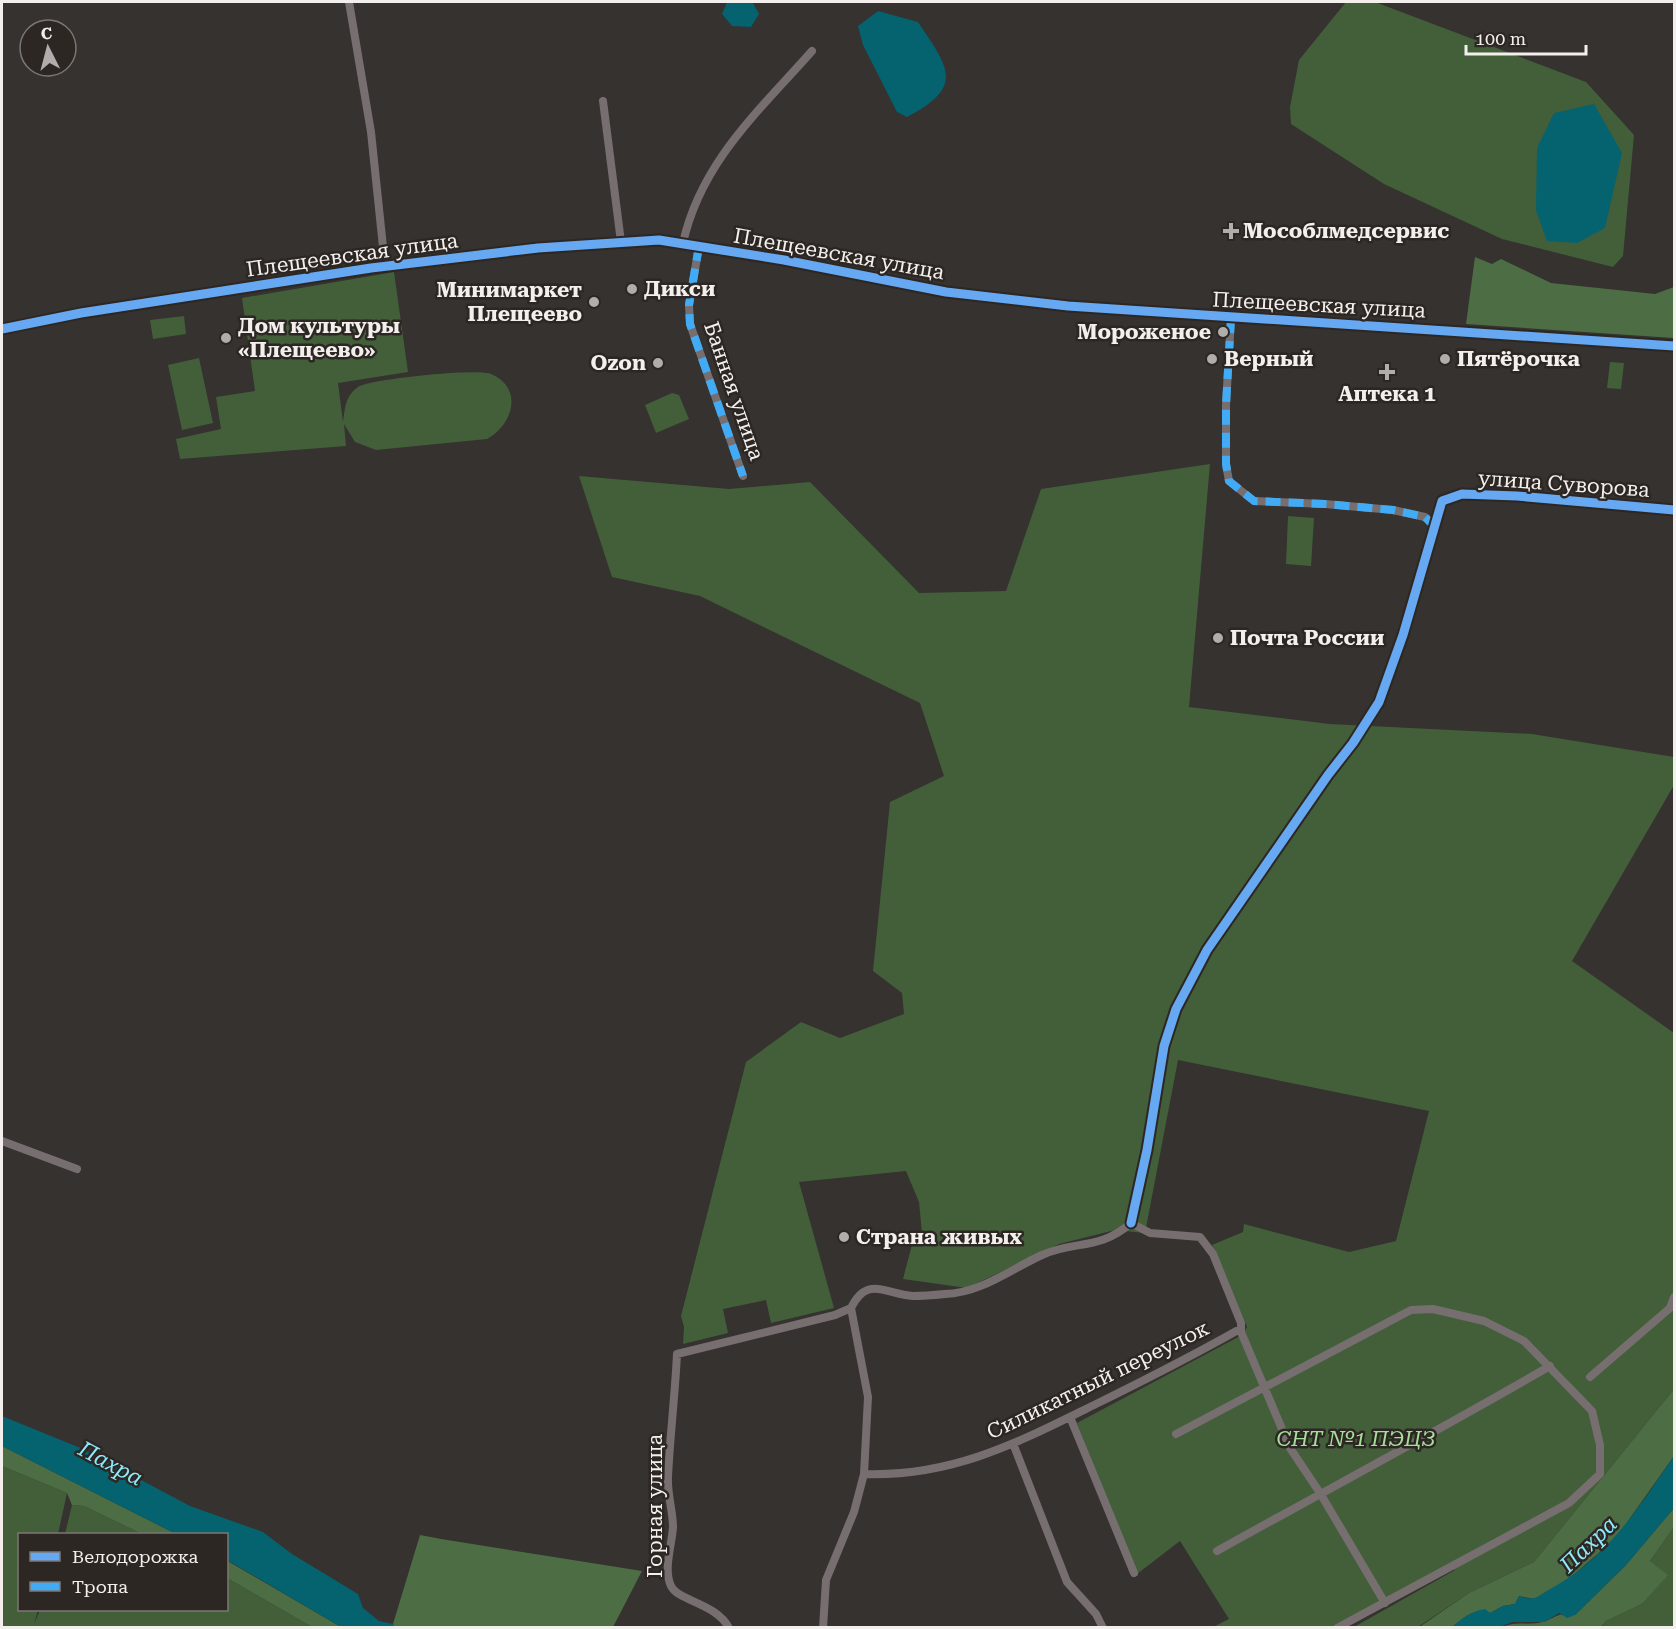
<svg xmlns="http://www.w3.org/2000/svg" width="1676" height="1629" font-family="'Roboto Serif',serif">
<rect width="100%" height="100%" fill="#35322f"/>
<path fill="#425f3a" d="M 1346,2 L 1375,2 L 1586,82 L 1634,135 L 1623,256 L 1613,267 L 1502,239 L 1384,184 L 1291,124 L 1290,107 L 1299,60 Z
M 394,272 L 408,372 L 338,383 L 343,422 C 345,409 345,396 358,387 C 370,379 478,368 491,374 C 524,388 513,425 487,439 L 376,450 L 355,442 L 344,424 L 346,446 L 180,459 L 176,439 L 221,429 L 216,397 L 255,391 L 242,298 Z
M 184,316 L 186,334 L 153,339 L 150,320 Z
M 199,358 L 213,423 L 182,430 L 168,365 Z
M 1610,362 L 1624,363 L 1621,389 L 1607,388 Z
M 672,393 L 679,395 L 689,419 L 656,433 L 645,405 Z
M 1210,464 L 1189,707 L 1330,724 L 1532,734 L 1674,757 L 1674,785 L 1572,961 L 1674,1033 L 1674,1389 L 1534,1562 L 1469,1593 L 1418,1627 L 1354,1627 L 1455,1570 L 1450,1565 L 1331,1627 L 1213,1627 L 1229,1619 L 1180,1541 L 1137,1574 L 1077,1423 L 1242,1335 L 1247,1327 L 1212,1245 L 1243,1232 L 1244,1224 L 1349,1252 L 1396,1241 L 1429,1111 L 1178,1060 L 1145,1233 L 1115,1230 L 1059,1244 L 967,1288 L 903,1279 L 914,1237 L 922,1233 L 919,1202 L 906,1171 L 799,1182 L 834,1308 L 771,1323 L 766,1300 L 723,1309 L 728,1333 L 683,1344 L 684,1327 L 681,1316 L 746,1062 L 801,1022 L 840,1038 L 904,1014 L 902,993 L 873,971 L 890,802 L 944,776 L 920,703 L 700,596 L 612,577 L 579,476 L 729,489 L 810,482 L 919,593 L 1006,591 L 1041,489 Z
M 1288,516 L 1314,518 L 1311,566 L 1286,564 Z
M 2,1466 L 67,1493 L 58,1534 L 20,1534 L 20,1610 L 38,1610 L 34,1624 L 40,1610 L 226,1610 L 227,1578 L 312,1627 L 2,1627 Z
M 72,1505 L 84,1506 L 142,1534 L 65,1534 Z
M 1674,1527 L 1674,1627 L 1601,1628 L 1606,1621 L 1642,1604 L 1667,1575 L 1650,1561 Z"/>
<path fill="#4d6e45" d="M 1475,257 L 1492,264 L 1501,259 L 1551,283 L 1655,294 L 1674,287 L 1674,338 L 1466,324 Z
M 1674,1389 L 1674,1456 L 1616,1538 L 1564,1583 L 1534,1599 L 1519,1596 L 1515,1604 L 1503,1606 L 1490,1613 C 1474,1607 1464,1618 1452,1627 L 1418,1628 L 1469,1593 L 1534,1562 Z
M 2,1446 L 176,1534 L 142,1534 L 84,1506 L 72,1505 L 67,1493 L 2,1466 Z
M 1674,1508 L 1674,1527 L 1650,1561 L 1668,1575 L 1642,1604 L 1606,1621 L 1601,1627 L 1500,1628 C 1516,1621 1524,1625 1538,1623 C 1556,1620 1553,1612 1575,1615 L 1626,1565 Z
M 420,1535 L 441,1539 L 642,1571 L 613,1627 L 394,1627 L 393,1624 Z
M 226,1560 L 341,1627 L 312,1627 L 227,1578 Z"/>
<path fill="#05626f" d="M 727,2 L 753,3 L 759,14 L 751,27 L 732,26 L 722,14 Z
M 878,11 L 918,22 C 948,67 966,86 907,117 L 897,112 L 863,45 L 858,26 Z
M 1594,104 L 1622,153 L 1605,228 L 1577,243 L 1547,241 L 1536,210 L 1537,148 L 1554,113 Z
M 2,1416 L 83,1449 L 190,1506 L 263,1532 L 292,1554 L 358,1594 L 363,1608 L 379,1621 L 393,1624 L 394,1627 L 341,1627 L 227,1560 L 226,1534 L 176,1534 L 2,1446 Z
M 1674,1456 L 1674,1508 L 1626,1565 L 1575,1615 L 1567,1618 L 1559,1613 L 1545,1622 L 1512,1622 L 1500,1627 L 1452,1627 C 1462,1619 1471,1611 1485,1609 L 1490,1613 L 1503,1606 L 1515,1604 L 1519,1596 C 1537,1602 1537,1596 1552,1588 C 1608,1557 1639,1507 1674,1456 Z"/>
<g fill="none" stroke-linecap="round" stroke-linejoin="round">
<path stroke="#776e70" stroke-width="8" d="M 349,2 L 371,132 L 385,266
M 603,101 L 621,242
M 683,243 C 701,162 759,111 812,51
M 699,246 L 689,305 L 690,324 L 743,476
M 1231,318 L 1226,405 L 1226,464 L 1229,481 L 1254,501 L 1325,504 L 1393,510 L 1425,517 L 1433,525
M 2,1141 L 77,1169
M 1131,1223 L 1147,1150 L 1164,1046 L 1176,1009 L 1207,950 L 1328,775 L 1353,743 L 1379,702 L 1403,635 L 1442,501 L 1462,494 L 1517,496 L 1674,510
M 1131,1223 L 1150,1233 L 1200,1237 L 1213,1254 L 1241,1323 L 1241,1332 L 1290,1448 L 1320,1493 L 1385,1603
M 851,1308 C 867,1275 885,1294 913,1296 C 924,1296 935,1295 945,1294 C 981,1293 1011,1269 1042,1255 C 1075,1240 1099,1251 1131,1223
M 1590,1377 L 1670,1308 L 1674,1297
M 1070,1417 L 1134,1573
M 1176,1434 L 1411,1310 L 1433,1309 L 1484,1321 L 1524,1341 L 1592,1411 L 1600,1445 L 1600,1474 L 1569,1503 L 1337,1628
M 1014,1446 L 1067,1582 L 1096,1614 L 1103,1628
M 864,1474 C 952,1477 1017,1443 1094,1405 C 1143,1381 1192,1356 1240,1329
M 1217,1551 C 1328,1489 1440,1430 1550,1366
M 729,1628 C 716,1603 678,1601 671,1586 C 663,1569 672,1545 673,1527 C 673,1511 667,1494 668,1477 C 670,1436 675,1395 677,1354 L 835,1315 L 851,1308
M 823,1628 L 826,1580 L 854,1512 L 864,1474 L 868,1397 L 851,1308"/>
<path stroke="#776e70" stroke-width="10" d="M 2,329 L 81,313 L 371,268 L 538,248 L 659,240 L 784,260 L 946,292 L 1068,306 L 1674,346"/>
<path stroke="#42abf6" stroke-width="8" stroke-dasharray="15 8" stroke-linecap="butt" d="M 699,246 L 689,305 L 690,324 L 743,476
M 1231,318 L 1226,405 L 1226,464 L 1229,481 L 1254,501 L 1325,504 L 1393,510 L 1425,517 L 1433,525"/>
<defs>
<path id="cycleway" d="M 2,329 L 81,313 L 371,268 L 538,248 L 659,240 L 784,260 L 946,292 L 1068,306 L 1674,346
M 1131,1223 L 1147,1150 L 1164,1046 L 1176,1009 L 1207,950 L 1328,775 L 1353,743 L 1379,702 L 1403,635 L 1442,501 L 1462,494 L 1517,496 L 1674,510"/>
</defs>
<use href="#cycleway" stroke="#2d2724" stroke-width="13"/>
<use href="#cycleway" stroke="#66a8f1" stroke-width="9"/>
</g>
<g fill="#b0adaa" stroke="#2d2724" stroke-width="2">
<path d="M1228 222h6v6h6v6h-6v6h-6v-6h-6v-6h6z"/>
<circle cx="632" cy="289" r="6"/>
<circle cx="594" cy="302" r="6"/>
<circle cx="1223" cy="332" r="6"/>
<circle cx="226" cy="338" r="6"/>
<circle cx="1212" cy="359" r="6"/>
<circle cx="1445" cy="359" r="6"/>
<circle cx="658" cy="363" r="6"/>
<path d="M1384 363h6v6h6v6h-6v6h-6v-6h-6v-6h6z"/>
<circle cx="1218" cy="638" r="6"/>
<circle cx="844" cy="1237" r="6"/>
</g>
<g text-anchor="middle" stroke-width="5" stroke-linejoin="round" paint-order="stroke">
<g font-size="21" font-weight="bold" fill="#f3efed" stroke="#2d2724" text-anchor="start">
<text x="1243" y="238">Мособлмедсервис</text>
<text x="644" y="296">Дикси</text>
<text x="582" y="297" text-anchor="end">Минимаркет<tspan x="582" dy="24">Плещеево</tspan></text>
<text x="238" y="333">Дом культуры<tspan x="238" dy="24">«Плещеево»</tspan></text>
<text x="1211" y="339" text-anchor="end">Мороженое</text>
<text x="1224" y="366">Верный</text>
<text x="1457" y="366">Пятёрочка</text>
<text x="646" y="370" text-anchor="end">Ozon</text>
<text x="1387" y="401" text-anchor="middle">Аптека 1</text>
<text x="1230" y="645">Почта России</text>
<text x="856" y="1244">Страна живых</text>
</g>
<g font-size="21" fill="#f3efed" stroke="#2d2724">
<text transform="translate(839 254) rotate(10)" y="7">Плещеевская улица</text>
<text transform="translate(352 255) rotate(-8)" y="7">Плещеевская улица</text>
<text transform="translate(1319 305) rotate(3)" y="7">Плещеевская улица</text>
<text transform="translate(734 391) rotate(71)" y="7">Банная улица</text>
<text transform="translate(1564 484) rotate(4)" y="7">улица Суворова</text>
<text transform="translate(1098 1380) rotate(-26)" y="7">Силикатный переулок</text>
<text transform="translate(655 1506) rotate(-90)" y="7">Горная улица</text>
</g>
<g font-size="21" font-style="italic" fill="#a6df99" stroke="#2d2724">
<text x="1356" y="1446">СНТ №1 ПЭЦЗ</text>
</g>
<g font-size="22" font-style="italic" fill="#8ee8fa" stroke="#2d2724">
<text transform="translate(111 1463) rotate(28)" y="8">Пахра</text>
<text transform="translate(1588 1544) rotate(-44)" y="8">Пахра</text>
</g>
</g>
<rect width="1676" height="1629" fill="none" stroke="#f3efed" stroke-width="6"/>
<rect x="18" y="1533" width="210" height="78" fill="#2d2724" stroke="#7c7774" stroke-width="1.5"/>
<rect x="30" y="1552" width="30" height="9" fill="#66a8f1" stroke="#7c7774" stroke-width="1.5"/>
<text x="72" y="1563" font-size="18" fill="#f3efed">Велодорожка</text>
<rect x="30" y="1582" width="30" height="9" fill="#42abf6" stroke="#7c7774" stroke-width="1.5"/>
<text x="72" y="1593" font-size="18" fill="#f3efed">Тропа</text>
<g transform="translate(48 48) rotate(354)"><circle r="28" fill="#2d2724" stroke="#7c7774" stroke-width="1.5"/>
<path d="M0-4.5L10 22L0 15L-10 22Z" fill="#b0adaa"/>
<text y="-9" font-size="16" font-weight="bold" text-anchor="middle" fill="#f3efed">С</text>
</g>
<path d="M1466 45v9h120v-9" fill="none" stroke="#f3efed" stroke-width="3"/>
<text x="1475" y="45" font-size="18" fill="#f3efed" stroke="#2d2724" stroke-width="4.5" paint-order="stroke">100 m</text>
</svg>
